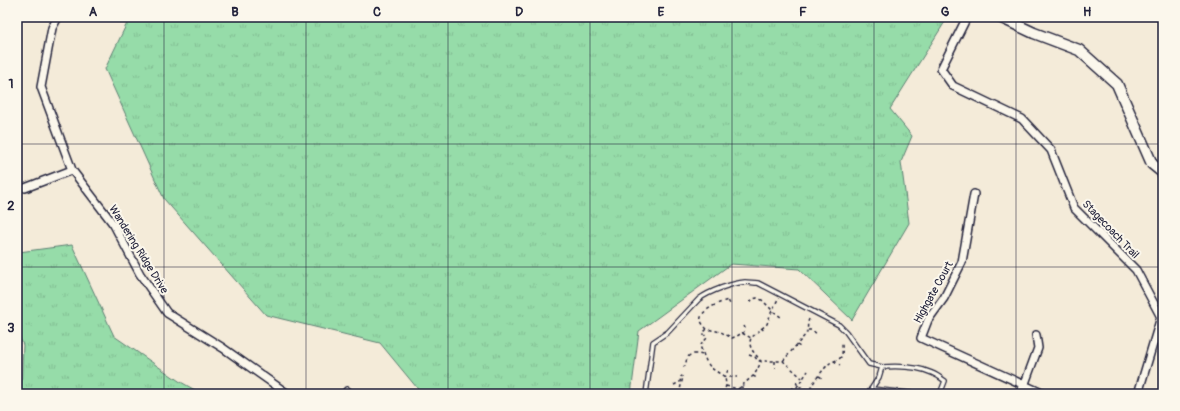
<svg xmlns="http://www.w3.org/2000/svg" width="1180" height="411" font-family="Pangolin,sans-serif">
<defs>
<pattern id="grass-tufts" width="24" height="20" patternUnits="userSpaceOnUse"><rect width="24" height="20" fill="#96dca9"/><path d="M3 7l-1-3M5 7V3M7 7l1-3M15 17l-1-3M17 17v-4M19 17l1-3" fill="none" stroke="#81bc92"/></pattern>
</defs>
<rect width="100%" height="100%" fill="#f4ebd9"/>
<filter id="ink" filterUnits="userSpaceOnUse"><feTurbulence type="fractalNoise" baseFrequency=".025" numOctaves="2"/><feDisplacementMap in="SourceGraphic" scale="8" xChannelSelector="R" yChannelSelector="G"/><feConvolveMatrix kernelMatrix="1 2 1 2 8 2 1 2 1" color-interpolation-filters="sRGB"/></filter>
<g filter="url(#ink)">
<path fill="url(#grass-tufts)" stroke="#5c7f72" d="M 130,17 L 948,17 L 890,109 L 912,136 L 901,162 L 909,223 L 852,320 L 799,269 L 731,264 L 639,331 L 631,394 L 422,394 L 380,343 L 266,315 L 164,199 L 105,69 Z
M 72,245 L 114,336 L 179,381 L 202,394 L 21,394 L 23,345 L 17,331 L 17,251 L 19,252 Z"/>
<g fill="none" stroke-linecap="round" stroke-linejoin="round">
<defs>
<path id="lane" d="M 882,367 C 897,366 917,366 932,373 C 937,375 941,378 945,381 L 940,394
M 871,389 L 917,394
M 646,394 L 653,342 L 668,332 L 699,299 C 710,291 732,283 745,282 C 749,282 754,283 758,283 L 839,325 L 846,332 L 869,364 L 882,367 L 879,377 L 868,394"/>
<path id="street" d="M 58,17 L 52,28 L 41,87 L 72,170 L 114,225 L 140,274 L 167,313 L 223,348 L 288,394
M 967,17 L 941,69 L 953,86 L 1022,119 L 1051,150 L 1074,208 L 1136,270 L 1161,317 L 1138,394
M 25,188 L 72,170
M 974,194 L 962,262 L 944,298 L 928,320 L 921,338 L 1044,394
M 345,394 L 347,391
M 1019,394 L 1024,386 L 1038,348 L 1036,335"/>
<path id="secondary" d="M 1000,17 L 1034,33 L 1079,50 L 1117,84 L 1152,164 L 1163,173"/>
</defs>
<use href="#lane" stroke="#22223b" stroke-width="6"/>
<use href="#street" stroke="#22223b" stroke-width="10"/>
<use href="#secondary" stroke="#22223b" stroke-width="13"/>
<path stroke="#22223b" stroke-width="1.5" stroke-dasharray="3 3" stroke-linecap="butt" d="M 750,302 L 753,299 L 757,298 L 762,300 L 772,310 L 782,318
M 761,328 L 765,331
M 707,329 C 705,327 702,324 701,321 C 698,311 720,302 728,300 L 730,304
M 808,330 L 812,330 L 818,335
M 742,333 L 745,331 L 745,328 L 744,326
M 797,345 L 800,347
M 749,355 L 755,357 L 758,361 L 783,361 L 802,378
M 775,361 L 775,368
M 783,361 L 806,334 C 809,328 806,324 810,317
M 834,361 L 840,365
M 683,367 L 685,366 C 686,363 686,361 687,359 C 689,352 698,354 703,355
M 728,370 L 725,377 L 737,377
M 753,376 L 757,378
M 819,376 L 824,379
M 796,382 L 798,386 L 804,388 L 809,392
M 674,385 L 680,382 L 681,376
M 726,386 L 738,389 L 753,376 L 756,372 L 761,362 C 756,353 747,349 751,338
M 740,387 L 745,388
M 738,389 L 741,394
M 652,393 L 657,394
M 679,394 L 683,377 L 681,376
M 724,394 L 726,385 L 725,377 L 711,368 L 706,361 L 700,346 L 707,338 L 703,333 L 707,329 L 721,332 L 732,338 L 737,336 L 742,333 L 751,338 L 767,324 L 771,313 L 778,299
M 787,394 L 793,388 L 797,387 L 808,371
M 809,394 C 809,386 824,368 830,363 C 833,361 839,360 841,357 C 843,353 842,348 842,344"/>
<use href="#lane" stroke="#fbf7ec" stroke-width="3.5"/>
<use href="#street" stroke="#fbf7ec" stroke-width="7"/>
<use href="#secondary" stroke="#fbf7ec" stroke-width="10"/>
</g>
</g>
<path fill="none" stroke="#22223b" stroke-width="1" stroke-opacity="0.55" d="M 164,17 L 164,394M 306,17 L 306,394M 448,17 L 448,394M 590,17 L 590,394M 732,17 L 732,394M 874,17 L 874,394M 1016,17 L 1016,394M 17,144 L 1163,144M 17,267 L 1163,267"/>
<g text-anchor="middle" stroke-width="4" stroke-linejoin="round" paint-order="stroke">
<g font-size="11" fill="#22223b" stroke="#fbf7ec">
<text transform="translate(1111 229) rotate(46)" y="4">Stagecoach Trail</text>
<text transform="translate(139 249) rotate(58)" y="4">Wandering Ridge Drive</text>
<text transform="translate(933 292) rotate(-61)" y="4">Highgate Court</text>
</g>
</g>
<rect width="1180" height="411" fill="none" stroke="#fbf7ec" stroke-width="44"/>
<rect x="22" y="22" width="1136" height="367" fill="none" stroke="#22223b" stroke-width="1.5"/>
<g font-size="13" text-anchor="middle" font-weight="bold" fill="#22223b">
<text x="93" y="16">A</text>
<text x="235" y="16">B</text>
<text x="377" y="16">C</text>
<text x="519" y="16">D</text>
<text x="661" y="16">E</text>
<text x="803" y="16">F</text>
<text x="945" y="16">G</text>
<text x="1087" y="16">H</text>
<text x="11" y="88">1</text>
<text x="11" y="210">2</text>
<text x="11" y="332">3</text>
</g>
</svg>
